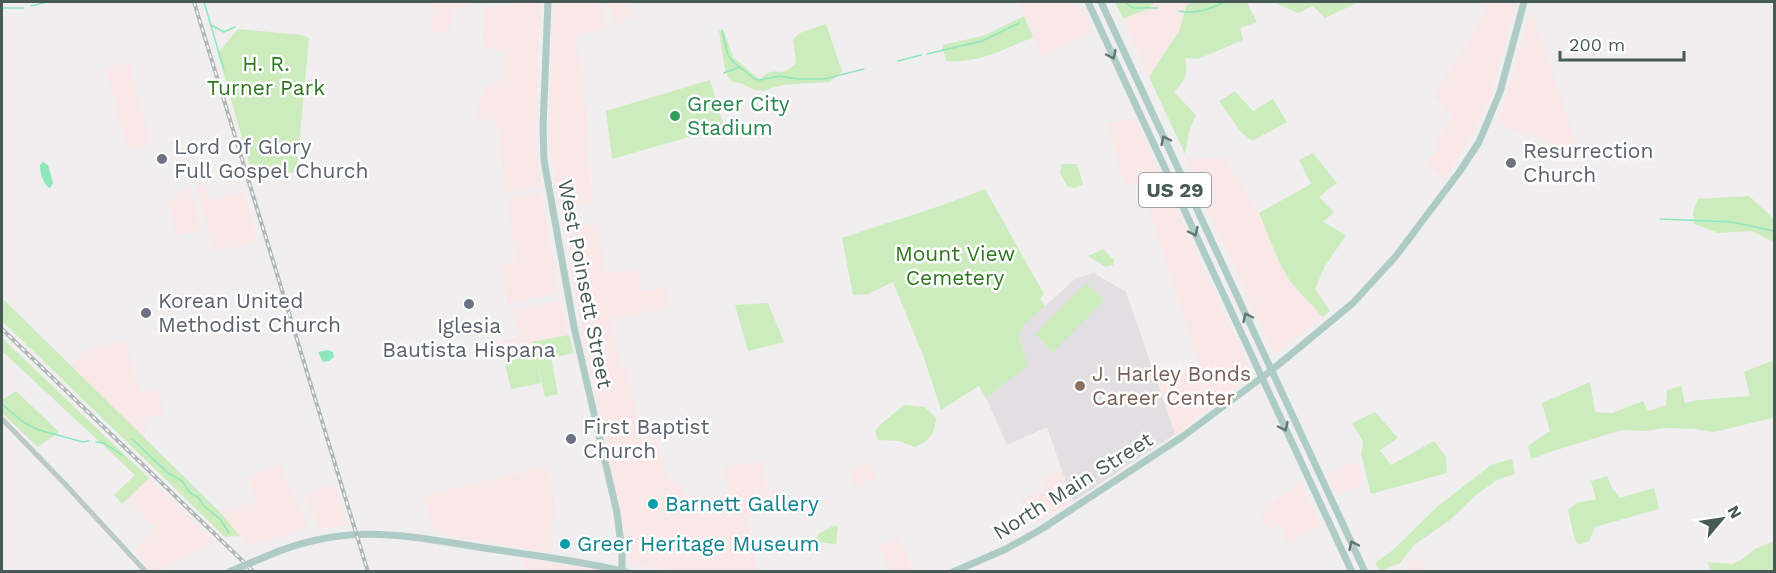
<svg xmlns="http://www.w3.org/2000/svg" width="1776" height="573" font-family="'Work Sans',sans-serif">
<rect width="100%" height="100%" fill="#f0eeef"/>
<path fill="#fae8e8" d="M 434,2 L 479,2 L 452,11 L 449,34 L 431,32 Z
M 511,2 L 540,2 L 536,151 L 542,186 L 506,194 L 496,120 L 474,118 L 485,86 L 492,82 L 505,80 L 505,51 L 482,47 L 483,7 L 511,6 Z
M 553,2 L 600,2 L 608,27 L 574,37 L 583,72 L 592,203 L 572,205 L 575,226 L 598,226 L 604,271 L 616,270 L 617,273 L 638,268 L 642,291 L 665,288 L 669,307 L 611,320 L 620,366 L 626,365 L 642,439 L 657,439 L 669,482 L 682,484 L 686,495 L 730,497 L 723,468 L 760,460 L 768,491 L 775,490 L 780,509 L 747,518 L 758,571 L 689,572 L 632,565 L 588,361 L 548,141 Z
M 608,2 L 628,2 L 633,18 L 615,24 Z
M 1019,2 L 1079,2 L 1093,32 L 1042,57 Z
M 1155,2 L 1193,2 L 1186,6 L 1180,29 L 1149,77 L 1123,19 L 1149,8 Z
M 1483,2 L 1517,2 L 1490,99 L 1475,130 L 1444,180 L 1426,164 L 1438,148 L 1434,144 L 1452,116 L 1434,96 L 1486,12 L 1482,8 Z
M 1531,10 L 1581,156 L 1496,123 L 1508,89 Z
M 129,61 L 151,144 L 128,150 L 105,68 Z
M 1135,118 L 1251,372 L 1251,378 L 1175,434 L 1157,381 L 1199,365 L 1149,212 L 1152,195 L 1147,184 L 1124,184 L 1107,123 Z
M 1185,154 L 1195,161 L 1223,155 L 1259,213 L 1299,293 L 1311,302 L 1322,317 L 1276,354 L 1274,354 L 1191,175 Z
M 205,184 L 209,200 L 244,192 L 258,241 L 214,252 L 196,187 Z
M 188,187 L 190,187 L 201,230 L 176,236 L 168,202 Z
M 541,193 L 559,293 L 507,304 L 502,263 L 515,261 L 507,198 Z
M 561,300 L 569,335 L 533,342 L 534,353 L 497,361 L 493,344 L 520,337 L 519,327 L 515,327 L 512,311 Z
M 125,340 L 140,393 L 158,388 L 164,414 L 146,419 L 145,439 L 70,366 L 83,353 L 92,348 Z
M 869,462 L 876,479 L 855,487 L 848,470 Z
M 1352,462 L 1362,470 L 1364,476 L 1361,483 L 1338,496 L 1327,474 Z
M 280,463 L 308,527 L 274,539 L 248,545 L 219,511 L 227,511 L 256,502 L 248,478 Z
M 549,466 L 554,502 L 552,553 L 442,535 L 433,531 L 424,495 Z
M 1061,468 L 1073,502 L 1032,525 L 1020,500 L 1045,489 L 1040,479 Z
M 149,478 L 215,542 L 158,571 L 151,571 L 135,550 L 157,529 L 126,501 Z
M 1302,482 L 1321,526 L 1287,543 L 1280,525 L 1268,530 L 1260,513 L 1280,496 Z
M 335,484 L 349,525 L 320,529 L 304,496 Z
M 899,538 L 913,571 L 889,571 L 878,546 Z
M 527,558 L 544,562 L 611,571 L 527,571 L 522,564 L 523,560 Z
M 1411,559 L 1423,560 L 1428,571 L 1406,571 Z"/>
<path fill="#e1dfe1" d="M 1094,273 L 1126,292 L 1175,434 L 1073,502 L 1047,427 L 1007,445 L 986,398 L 1027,365 L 1018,336 L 1025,324 L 1076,278 Z"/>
<path fill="#ccecbe" d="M 1115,2 L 1155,2 L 1149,8 L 1123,19 Z
M 1193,2 L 1250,2 L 1247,3 L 1257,22 L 1240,28 L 1243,40 L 1198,59 L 1185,58 C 1188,74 1185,81 1174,92 L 1196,115 L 1189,132 L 1185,154 L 1149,77 L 1180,29 L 1186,6 Z
M 1273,2 L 1359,2 L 1325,18 L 1313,6 L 1298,13 Z
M 1024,16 L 1033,37 C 1006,49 976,64 946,61 L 942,45 L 983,36 Z
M 826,24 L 842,71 L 830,82 L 782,85 L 763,91 L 755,90 L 740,83 L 733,82 L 729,78 L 725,70 L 719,30 L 723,29 L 733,57 L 759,79 C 762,77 765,75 768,73 C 781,68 781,78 796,63 L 793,39 L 800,33 Z
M 238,29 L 302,35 L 309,38 L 297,167 L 293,173 L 251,170 L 218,53 Z
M 710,80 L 724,127 L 612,159 L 606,111 Z
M 1235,91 L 1253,111 L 1273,99 L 1287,122 L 1252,141 L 1241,132 L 1219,101 Z
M 1313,153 L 1337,183 L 1319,197 L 1334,212 L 1323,222 L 1346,235 L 1325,266 L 1315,289 L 1330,311 L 1322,317 C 1312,303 1298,293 1288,278 C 1276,258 1268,234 1259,213 L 1311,184 L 1299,160 Z
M 1062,164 L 1077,164 L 1083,184 L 1075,188 L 1067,186 L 1060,173 Z
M 985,189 L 1044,294 L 1040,298 L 1045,306 L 1025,324 L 1018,336 L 1028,365 L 986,398 L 979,386 L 941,410 L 924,358 L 893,282 L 868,294 L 853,295 L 842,238 C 889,222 938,208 985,189 Z
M 1749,196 L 1774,219 L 1774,242 L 1752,231 L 1718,233 L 1694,224 L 1693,212 L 1698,199 Z
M 1103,249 L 1114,260 L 1113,265 L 1106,267 L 1088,256 Z
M 1086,283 L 1104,300 L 1053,352 L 1035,334 Z
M 2,298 L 219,511 L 240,536 L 225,537 L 2,321 Z
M 768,303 L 784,342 L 748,351 L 735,305 Z
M 569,335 L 574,353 L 551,358 L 558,394 L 545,397 L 537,361 L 541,383 L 511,389 L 504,360 L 534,353 L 532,342 Z
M 2,338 L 149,478 L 122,504 L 114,495 L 135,475 L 2,351 Z
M 1774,360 L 1774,416 L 1772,418 L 1714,432 L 1696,429 L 1667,428 L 1643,431 L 1622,430 L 1556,450 L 1531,459 L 1528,446 L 1550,431 L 1542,403 L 1590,382 L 1595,412 L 1612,413 L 1643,401 L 1648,411 L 1666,405 L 1667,390 L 1681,386 L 1685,403 L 1698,400 L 1750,396 L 1744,372 Z
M 16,391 L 59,432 L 38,447 L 2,413 L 2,400 Z
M 904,405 L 925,407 L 936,418 C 935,434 929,441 915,447 L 899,441 L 878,440 L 875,431 C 883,420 895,414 904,405 Z
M 1375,412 L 1398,438 L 1380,450 L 1391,465 L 1434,441 L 1446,457 L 1447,473 L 1371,494 L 1361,454 L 1363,442 L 1352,423 Z
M 1512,459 L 1515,474 L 1497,480 L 1476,495 L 1450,520 L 1414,545 L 1400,563 L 1380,571 L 1375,563 L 1393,550 L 1438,506 L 1491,465 Z
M 1607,476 L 1612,488 L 1620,498 L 1654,488 L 1659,509 L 1595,527 L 1589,541 L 1578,545 L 1574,537 L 1568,510 L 1577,503 L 1596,499 L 1591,481 Z
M 833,526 L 838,527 L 836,544 L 815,542 L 818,534 Z
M 1774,541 L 1774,571 L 1769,569 L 1760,572 L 1711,571 L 1707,562 L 1733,564 L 1741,560 L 1755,549 Z"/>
<path fill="#8ee6bc" d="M 43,162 L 48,165 L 53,183 L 50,188 C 43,185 40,173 40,165 Z
M 328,350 L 333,352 L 334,357 L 329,361 L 323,362 L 318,352 Z"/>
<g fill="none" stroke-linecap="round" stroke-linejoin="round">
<path stroke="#8ee6bc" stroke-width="1.5" d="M 204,2 L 224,70
M 1125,2 L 1133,8 L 1158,8
M 31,6 L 47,2
M 2,8 L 24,8
M 1179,11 C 1196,14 1210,10 1224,2
M 211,25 L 224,32 L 235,27
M 722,31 L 728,55 L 732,61 L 755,79 L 760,80 L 780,76 L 797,79 L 824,79 L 864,69
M 927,54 L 982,41 L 1019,23
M 898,61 L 921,55
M 724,73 L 740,67
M 1660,219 L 1732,222 L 1774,231
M 2,404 L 23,422 L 39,430 L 83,442 L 89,441
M 132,439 L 168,473 L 182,481 L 190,493 L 198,497 L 204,506 L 220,519 L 229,533
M 96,442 L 104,443 L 122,455"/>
<path stroke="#bacac6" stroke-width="5" d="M 2,419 L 65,484 L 146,572"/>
<path stroke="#afcbc6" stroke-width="7" d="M 548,2 L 543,127 L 544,160 L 574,327 L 617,513 L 622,553 L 622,572
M 1088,2 L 1352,572
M 1101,2 L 1365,572
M 267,556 C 356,518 415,539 505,551 C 545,557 586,562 626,572
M 953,572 L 1006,549 L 1040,530 L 1182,437 L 1272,370 L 1353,303 L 1396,256 L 1460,171 L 1479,142 L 1500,92 L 1524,2"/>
<defs>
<path id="rail" d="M 194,2 L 368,572
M 2,329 L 254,572"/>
</defs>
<use href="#rail" stroke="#b0b8b7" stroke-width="4"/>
<use href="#rail" stroke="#fff" stroke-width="1.5" stroke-dasharray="4.5" stroke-linecap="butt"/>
<path stroke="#afcbc6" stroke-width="7" d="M 229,572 L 267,556"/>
</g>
<defs><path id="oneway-chevron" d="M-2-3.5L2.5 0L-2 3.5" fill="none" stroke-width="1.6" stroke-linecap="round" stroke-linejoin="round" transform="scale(1.5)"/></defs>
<g stroke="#617672">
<use href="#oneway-chevron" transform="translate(1112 55) rotate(65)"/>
<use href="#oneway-chevron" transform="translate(1165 140) rotate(-115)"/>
<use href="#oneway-chevron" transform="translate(1194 232) rotate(65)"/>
<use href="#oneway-chevron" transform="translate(1247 317) rotate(-115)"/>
<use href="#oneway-chevron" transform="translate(1284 427) rotate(65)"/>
<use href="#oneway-chevron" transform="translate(1353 545) rotate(-115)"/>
</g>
<circle fill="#2e9e5b" stroke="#fff" stroke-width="2" cx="675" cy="116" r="6"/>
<g fill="#6b7280" stroke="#fff" stroke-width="2">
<circle cx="162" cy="159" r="6"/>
<circle cx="1511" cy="163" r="6"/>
<circle cx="469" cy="304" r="6"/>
<circle cx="146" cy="313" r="6"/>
<circle cx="571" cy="439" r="6"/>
</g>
<circle fill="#8d6e63" stroke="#fff" stroke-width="2" cx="1080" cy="386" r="6"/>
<g fill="#0f9aa8" stroke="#fff" stroke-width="2">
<circle cx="653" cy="504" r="6"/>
<circle cx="565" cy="544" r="6"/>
</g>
<g text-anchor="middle" stroke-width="5" stroke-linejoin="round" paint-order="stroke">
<rect fill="#fff" stroke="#7e8c89" stroke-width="1.5" x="1139" y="173" width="72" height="34" rx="4.5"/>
<g font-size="20" font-weight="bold" fill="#475a56">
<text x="1175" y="197">US 29</text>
</g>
<g font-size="21" fill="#2d761d" stroke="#fff">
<text x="266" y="71">H. R.<tspan x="266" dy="24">Turner Park</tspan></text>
<text x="955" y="261">Mount View<tspan x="955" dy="24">Cemetery</tspan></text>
</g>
<g font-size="21" fill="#27864d" stroke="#fff" text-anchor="start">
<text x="687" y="111">Greer City<tspan x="687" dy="24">Stadium</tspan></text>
</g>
<g font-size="21" fill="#5b616d" stroke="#fff" text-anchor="start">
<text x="174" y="154">Lord Of Glory<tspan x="174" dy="24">Full Gospel Church</tspan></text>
<text x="1523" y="158">Resurrection<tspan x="1523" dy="24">Church</tspan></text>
<text x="158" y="308">Korean United<tspan x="158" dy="24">Methodist Church</tspan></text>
<text x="469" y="333" text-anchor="middle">Iglesia<tspan x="469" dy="24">Bautista Hispana</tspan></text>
<text x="583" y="434">First Baptist<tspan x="583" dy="24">Church</tspan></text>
</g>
<g font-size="21" fill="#475a56" stroke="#fff">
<text transform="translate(585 284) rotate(79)" y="7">West Poinsett Street</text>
<text transform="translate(1073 486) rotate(-32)" y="7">North Main Street</text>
</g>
<g font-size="21" fill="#785e54" stroke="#fff" text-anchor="start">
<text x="1092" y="381">J. Harley Bonds<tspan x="1092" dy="24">Career Center</tspan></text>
</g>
<g font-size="21" fill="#0d838f" stroke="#fff" text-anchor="start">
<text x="665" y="511">Barnett Gallery</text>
<text x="577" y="551">Greer Heritage Museum</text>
</g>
</g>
<rect width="1776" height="573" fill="none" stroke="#475a56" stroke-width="6"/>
<g transform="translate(1722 519) rotate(61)" stroke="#ffffff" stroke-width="4.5" paint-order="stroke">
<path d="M0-4.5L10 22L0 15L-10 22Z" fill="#475a56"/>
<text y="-9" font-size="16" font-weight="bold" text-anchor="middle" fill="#475a56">N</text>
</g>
<path d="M1560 51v9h124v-9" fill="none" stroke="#475a56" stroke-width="3"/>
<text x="1569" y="51" font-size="18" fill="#475a56" stroke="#ffffff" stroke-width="4.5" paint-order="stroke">200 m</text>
</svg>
